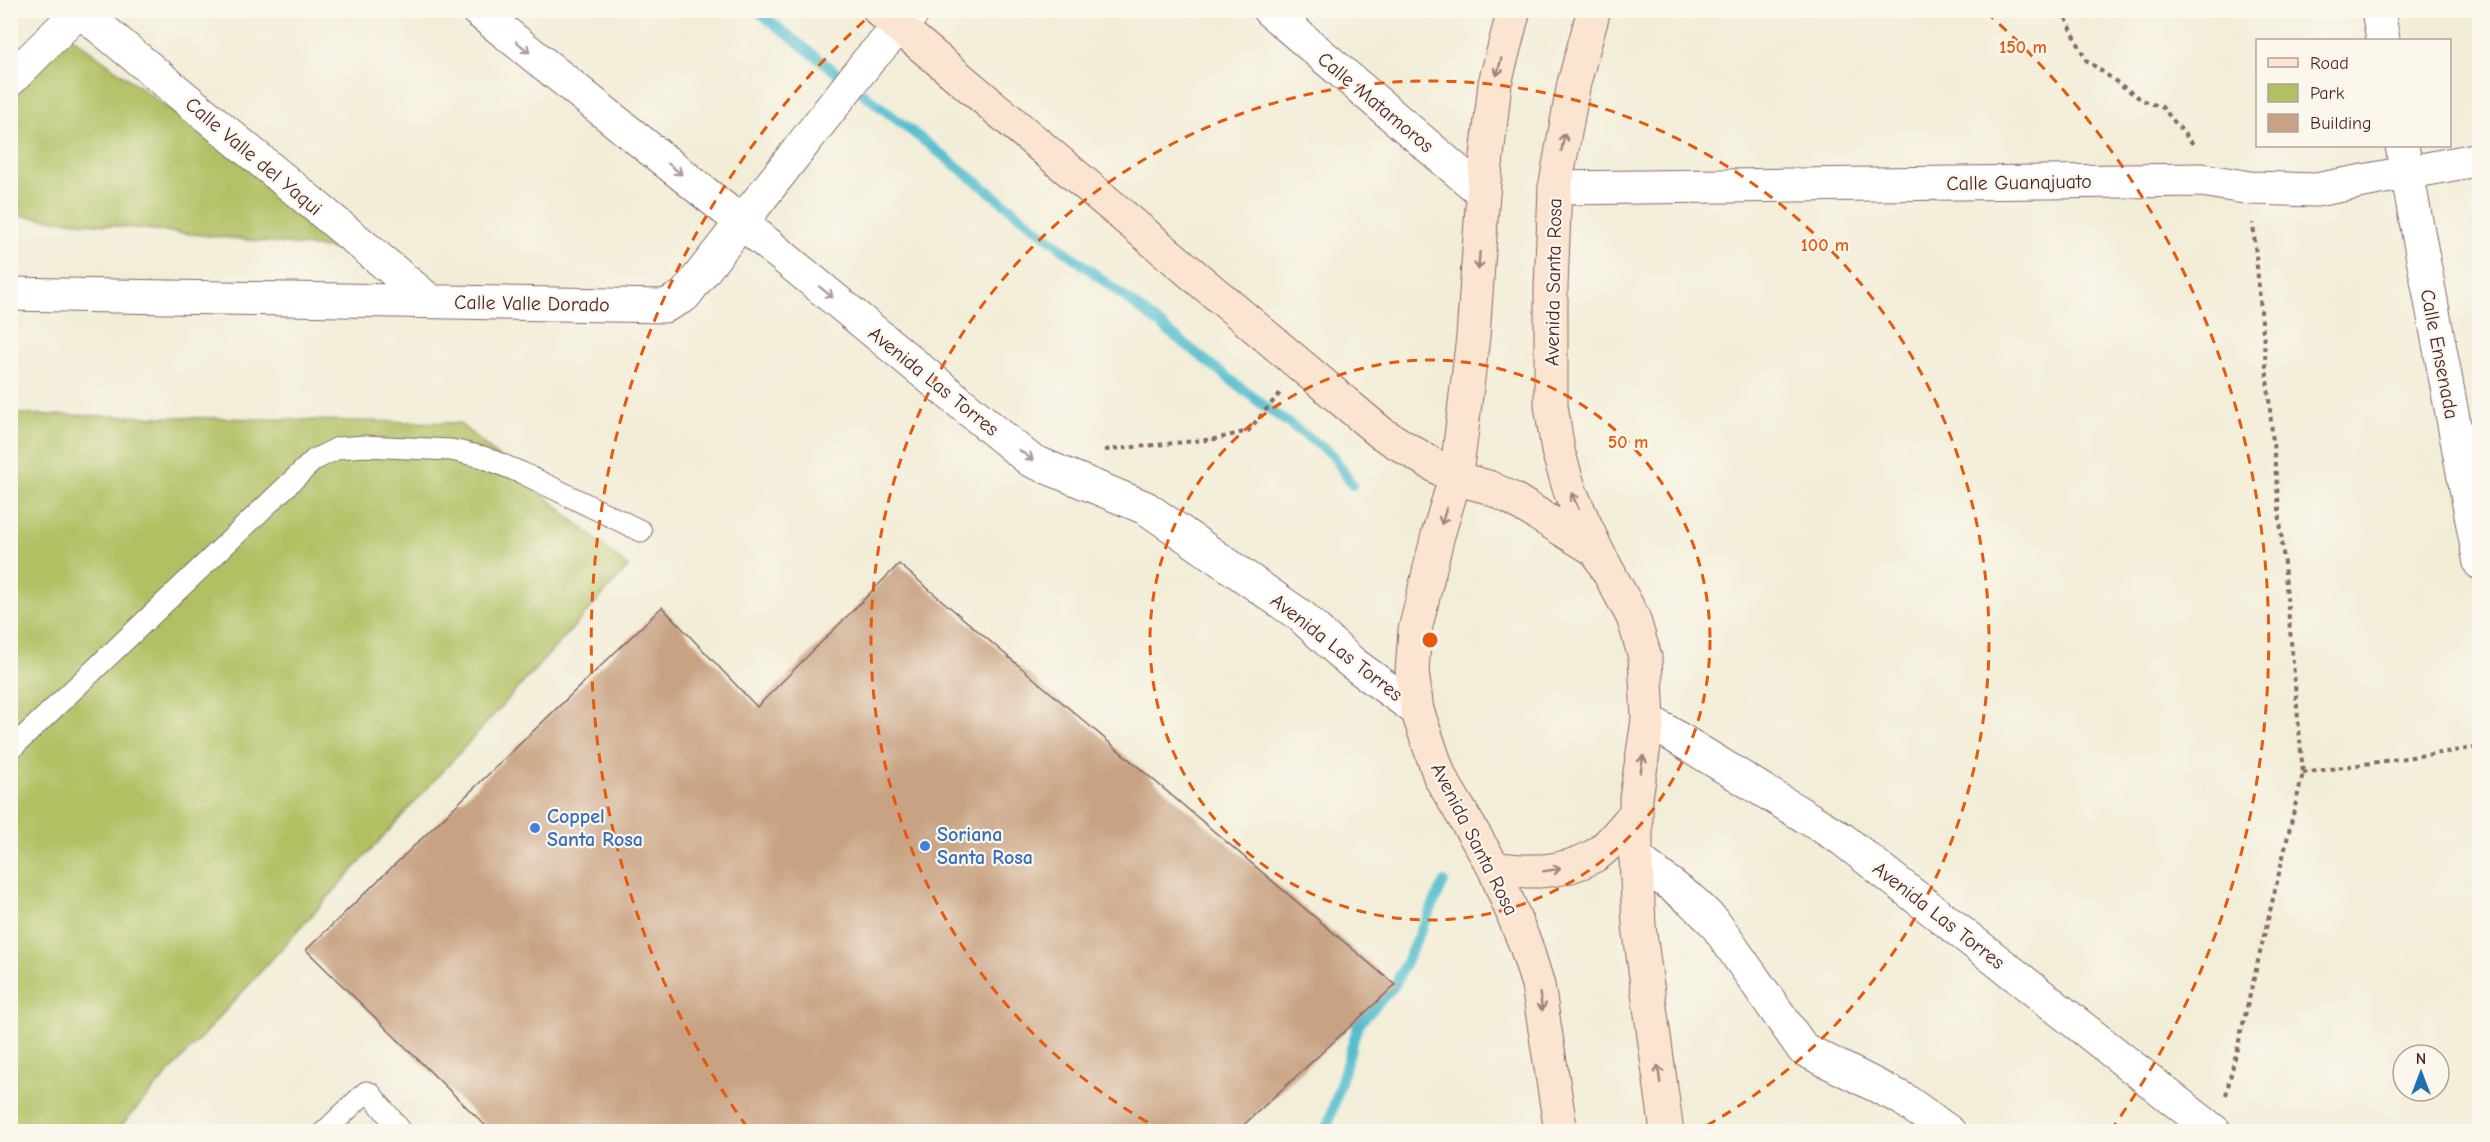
<svg xmlns="http://www.w3.org/2000/svg" width="2490" height="1142" font-family="'Comic Neue',sans-serif">
<rect width="100%" height="100%" fill="#fbf7ec"/>
<filter id="ink" filterUnits="userSpaceOnUse"><feTurbulence type="fractalNoise" baseFrequency=".0167" numOctaves="2"/><feDisplacementMap in="SourceGraphic" scale="12" xChannelSelector="R" yChannelSelector="G"/><feConvolveMatrix kernelMatrix="1 2 1 2 8 2 1 2 1" color-interpolation-filters="sRGB"/></filter>
<filter id="wash" filterUnits="userSpaceOnUse"><feTurbulence type="fractalNoise" baseFrequency=".008" numOctaves="4" result="noise"/><feDisplacementMap in="SourceGraphic" scale="24" xChannelSelector="R" yChannelSelector="G"/><feGaussianBlur stdDeviation="1.35" result="paint"/><feColorMatrix in="noise" values="0 0 0 0 0 0 0 0 0 0 0 0 0 0 0 0 0 1.4 0 .05"/><feComposite in="paint" operator="in"/></filter>
<g filter="url(#wash)">
<rect width="100%" height="100%" fill="#f2edd7"/>
<path fill="#b1c063" stroke="#7e7047" stroke-width="1.5" d="M 57,26 L 362,252 L 11,215 L 11,82 Z
M 11,414 L 459,423 L 628,567 L 116,1131 L 11,1132 Z"/>
<g fill="none" stroke-linecap="round" stroke-linejoin="round">
<path stroke="#53bece" stroke-width="10" d="M 756,10 L 1267,408 L 1333,455 L 1352,485
M 1323,1132 L 1327,1128 L 1358,1025 L 1395,985 L 1444,882"/>
</g>
<g id="blocks">
<path fill="#c8a282" d="M 899,564 L 1395,985 L 1236,1132 L 492,1132 L 306,950 L 662,607 L 757,707 Z"/>
</g>
</g>
<g filter="url(#ink)">
<use href="#blocks" fill-opacity="0" stroke="#856767" stroke-width="1.5"/>
<g fill="none" stroke-linecap="round" stroke-linejoin="round">
<defs>
<path id="lane" d="M 10,750 L 314,460 L 338,448 L 365,446 L 451,450 L 483,457 L 522,473 L 641,531
M 324,1132 L 366,1092 L 370,1093 L 402,1132"/>
<path id="street" d="M 79,10 L 430,301
M 477,10 L 741,222 L 1030,460 L 1146,508 L 1301,616 L 1351,662 L 1417,710
M 1269,10 L 1483,193
M 2378,10 L 2383,40
M 10,80 L 79,11
M 2402,146 L 2480,563
M 1555,188 L 2202,180 L 2250,188 L 2316,190 L 2480,159
M 10,294 L 665,306 L 684,296 L 868,61 L 915,10
M 1648,720 L 1842,839 L 2215,1132
M 1636,858 L 1692,901 L 1714,922 L 1803,1049 L 1903,1099 L 1949,1132"/>
<path id="secondary" d="M 879,10 L 1381,433 L 1455,478 L 1488,487 L 1513,499 L 1597,551
M 1514,10 L 1495,83 L 1483,193 L 1473,337 L 1460,445 L 1455,478 L 1438,535 L 1415,630 L 1412,671 L 1417,710 L 1440,777 L 1494,868 L 1526,946 L 1538,985 L 1561,1132
M 1594,10 L 1574,83 L 1555,188 L 1551,287 L 1551,405 L 1558,451 L 1570,491 L 1597,551 L 1633,617 L 1645,657 L 1648,720 L 1636,798 L 1636,858 L 1639,926 L 1667,1132
M 1494,868 C 1528,873 1562,874 1594,856 C 1607,849 1625,825 1636,813"/>
</defs>
<use href="#lane" stroke="#856767" stroke-width="23"/>
<use href="#street" stroke="#856767" stroke-width="35"/>
<use href="#secondary" stroke="#856767" stroke-width="35"/>
<path stroke="#856767" stroke-width="4" stroke-dasharray="4.5 4.5" stroke-linecap="butt" d="M 2062,10 L 2086,60 L 2142,100 L 2162,107 L 2193,144
M 1105,450 L 1215,439 L 1248,431 L 1280,393
M 2303,773 L 2480,747
M 2226,1095 L 2303,773 L 2253,223"/>
<use href="#lane" stroke="#fff" stroke-width="21"/>
<use href="#street" stroke="#fff" stroke-width="33"/>
<use href="#secondary" stroke="#fce5d0" stroke-width="33"/>
</g>
<defs><path id="oneway-shaft" d="M-6 0H5M1.5-3L5.5 0L1.5 3" fill="none" stroke-width="1.6" stroke-linecap="round" stroke-linejoin="round" transform="scale(1.5)"/></defs>
<g stroke="#ae9aa0">
<use href="#oneway-shaft" transform="translate(523 47) rotate(39)"/>
<use href="#oneway-shaft" transform="translate(675 169) rotate(39)"/>
<use href="#oneway-shaft" transform="translate(826 292) rotate(39)"/>
<use href="#oneway-shaft" transform="translate(1026 455) rotate(36)"/>
</g>
<g stroke="#a3827e">
<use href="#oneway-shaft" transform="translate(1499 67) rotate(105)"/>
<use href="#oneway-shaft" transform="translate(1563 142) rotate(-80)"/>
<use href="#oneway-shaft" transform="translate(1479 261) rotate(94)"/>
<use href="#oneway-shaft" transform="translate(1575 501) rotate(-114)"/>
<use href="#oneway-shaft" transform="translate(1444 516) rotate(107)"/>
<use href="#oneway-shaft" transform="translate(1642 764) rotate(-81)"/>
<use href="#oneway-shaft" transform="translate(1552 870) rotate(-9)"/>
<use href="#oneway-shaft" transform="translate(1541 1002) rotate(81)"/>
<use href="#oneway-shaft" transform="translate(1659 1074) rotate(-98)"/>
</g>
</g>
<g fill="none" stroke="#e8590c" stroke-width="3" stroke-dasharray="10 8">
<circle cx="1430" cy="640" r="280"/>
<path d="M1163 1131A559 559 0 1 1 1697 1131"/>
<path d="M747 1127A839 839 0 0 1 874 12M1986 12A839 839 0 0 1 2113 1127"/>
</g>
<g fill="#3f7fe0" stroke="#fbf7ec" stroke-width="2">
<circle cx="535" cy="828" r="6"/>
<circle cx="925" cy="846" r="6"/>
</g>
<g text-anchor="middle" stroke-width="4.5" stroke-linejoin="round" paint-order="stroke">
<g font-size="20" fill="#4a1f2b" stroke="#fbf7ec">
<text transform="translate(1376 102) rotate(40)" y="7">Calle Matamoros</text>
<text transform="translate(254 156) rotate(40)" y="7">Calle Valle del Yaqui</text>
<text transform="translate(2019 182) rotate(-1)" y="7">Calle Guanajuato</text>
<text transform="translate(1553 282) rotate(-89)" y="7">Avenida Santa Rosa</text>
<text transform="translate(532 303) rotate(1)" y="7">Calle Valle Dorado</text>
<text transform="translate(2440 354) rotate(79)" y="7">Calle Ensenada</text>
<text transform="translate(934 381) rotate(39)" y="7">Avenida Las Torres</text>
<text transform="translate(1337 647) rotate(38)" y="7">Avenida Las Torres</text>
<text transform="translate(1475 839) rotate(63)" y="7">Avenida Santa Rosa</text>
<text transform="translate(1939 915) rotate(38)" y="7">Avenida Las Torres</text>
</g>
<g font-size="20" font-weight="bold" fill="#366cbe" stroke="#fbf7ec" text-anchor="start">
<text x="547" y="823">Coppel<tspan x="547" dy="23">Santa Rosa</tspan></text>
<text x="937" y="841">Soriana<tspan x="937" dy="23">Santa Rosa</tspan></text>
</g>
</g>
<circle cx="1430" cy="640" r="9" fill="#e8590c" stroke="#fbf7ec" stroke-width="3"/>
<g font-size="18" text-anchor="middle" font-weight="bold" fill="#e8590c" stroke="#fbf7ec" stroke-width="4.5" stroke-linejoin="round" paint-order="stroke">
<text x="2023" y="53">150 m</text>
<text x="1825" y="251">100 m</text>
<text x="1628" y="448">50 m</text>
</g>
<rect width="2490" height="1142" fill="none" stroke="#fbf7ec" stroke-width="36"/>
<rect x="2256" y="39" width="195" height="108" fill="#fbf7ec" stroke="#b4a19f" stroke-width="1.5"/>
<rect x="2268" y="58" width="30" height="9" fill="#fce5d0" stroke="#b4a19f" stroke-width="1.5"/>
<text x="2310" y="69" font-size="18" fill="#4a1f2b">Road</text>
<rect x="2268" y="84" width="30" height="18" fill="#b1c063" stroke="#b4a19f" stroke-width="1.5"/>
<text x="2310" y="99" font-size="18" fill="#4a1f2b">Park</text>
<rect x="2268" y="114" width="30" height="18" fill="#c8a282" stroke="#b4a19f" stroke-width="1.5"/>
<text x="2310" y="129" font-size="18" fill="#4a1f2b">Building</text>
<g transform="translate(2421 1073)"><circle r="28" fill="#fbf7ec" stroke="#b4a19f" stroke-width="1.5"/>
<path d="M0-4.5L10 22L0 15L-10 22Z" fill="#1f6fb2"/>
<text y="-9" font-size="16" font-weight="bold" text-anchor="middle" fill="#4a1f2b">N</text>
</g>
</svg>
